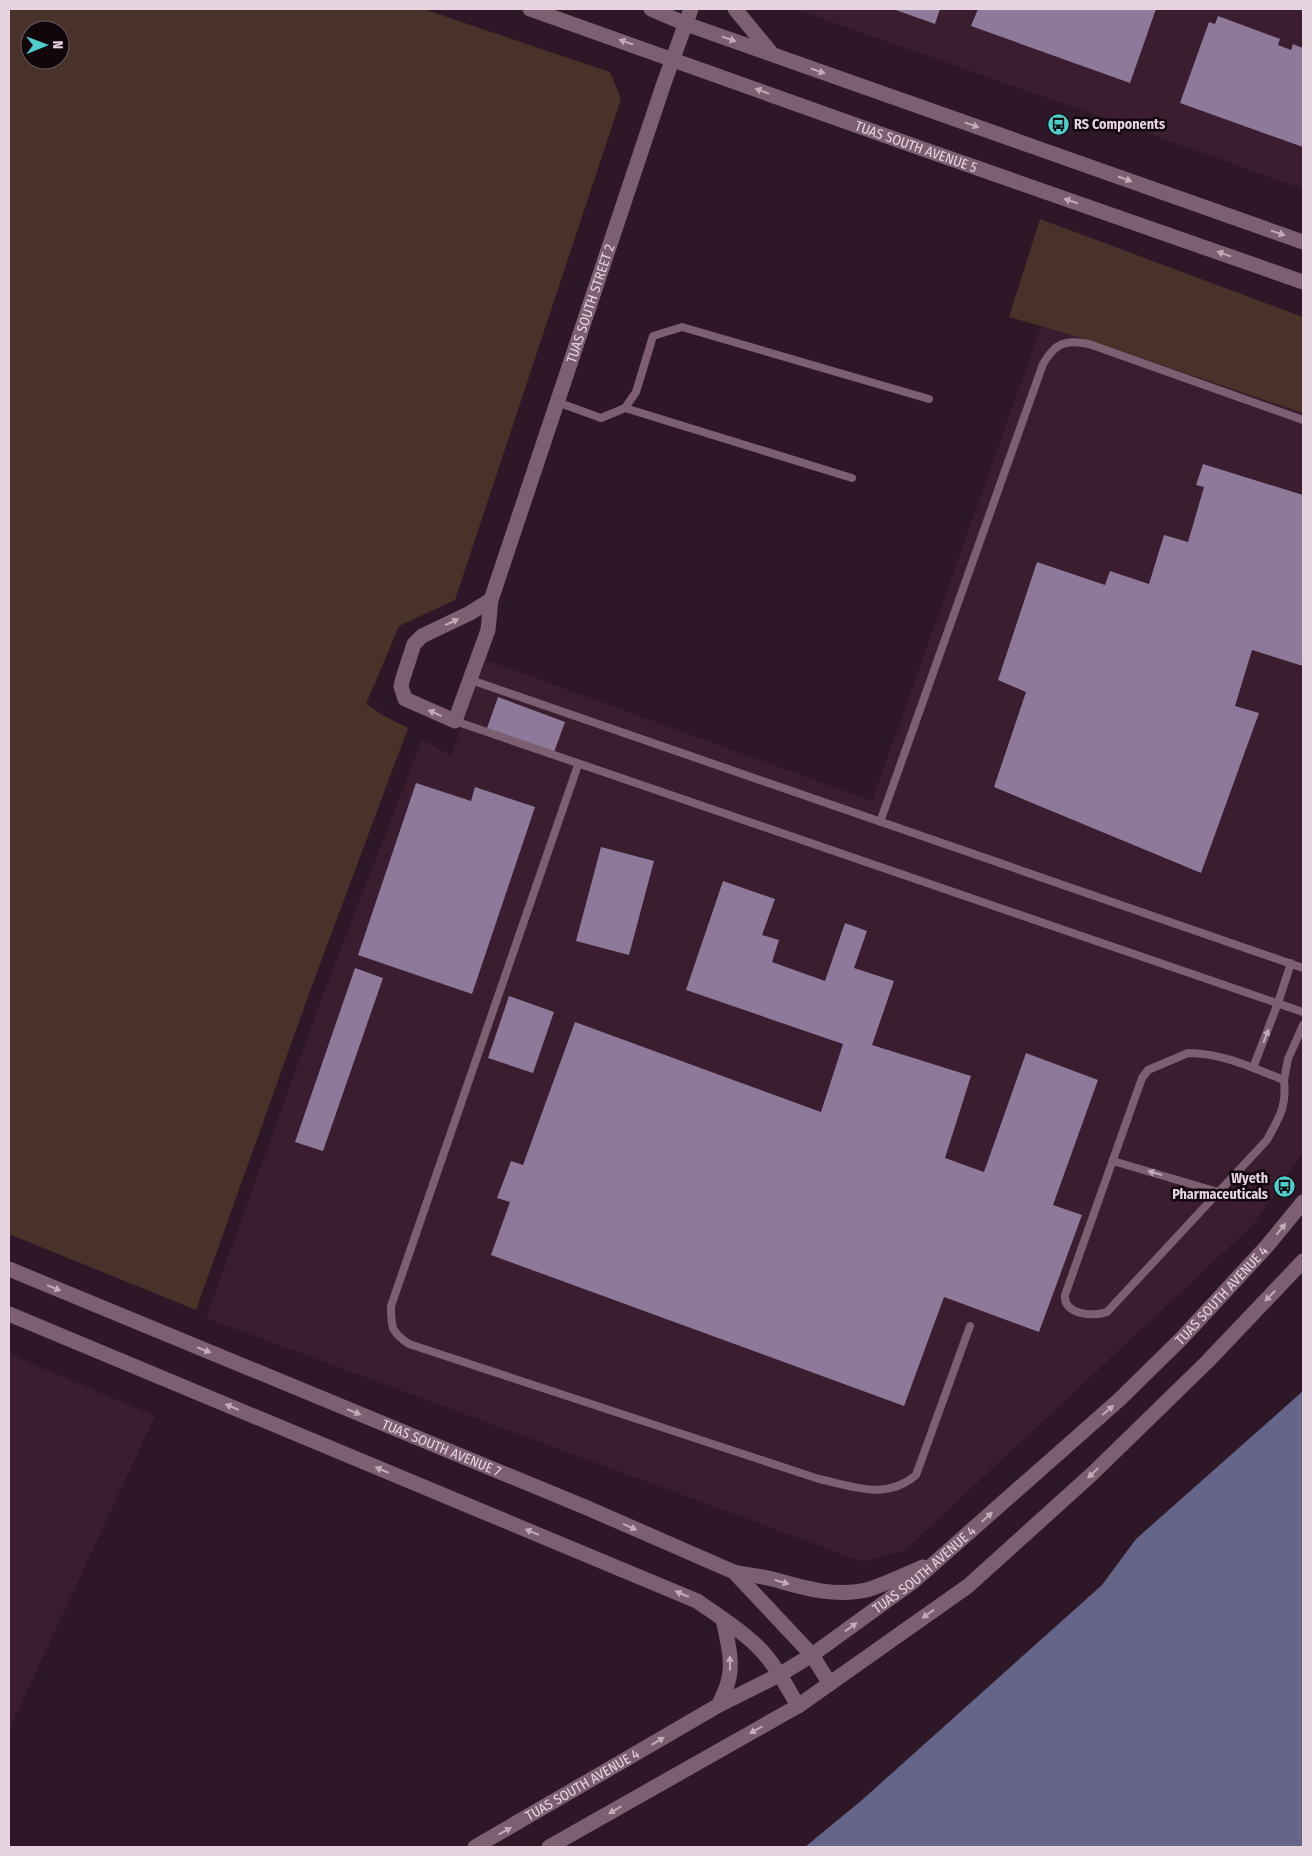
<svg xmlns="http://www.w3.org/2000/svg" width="1312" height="1856" font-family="'Fira Sans Condensed',sans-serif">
<rect width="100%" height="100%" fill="#2e1726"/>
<path fill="#3b1d30" d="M 794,9 L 1303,9 L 1303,189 L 1133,128 Z
M 1041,327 L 1085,339 L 1303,413 L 1303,1152 L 1253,1225 L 904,1551 L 863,1562 L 206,1318 L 321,1000 L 422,740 L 451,755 L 486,660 L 872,801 Z
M 9,1354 L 155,1416 L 9,1730 Z"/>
<path fill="#493229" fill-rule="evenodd" d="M 9,9 L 423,9 L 610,72 L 621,99 L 455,600 L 399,626 L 366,704 L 384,716 L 408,728 L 310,991 L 196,1310 L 9,1234 ZM 30,30 L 60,30 L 60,60 L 30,60 Z
M 1040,219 L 1303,317 L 1303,413 L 1085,339 L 1009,317 Z"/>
<path fill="#646589" d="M 1303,1391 L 1303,1847 L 805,1847 L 862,1800 L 1102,1585 L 1136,1539 Z"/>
<path fill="#8e799b" d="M 893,9 L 940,9 L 935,24 Z
M 978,9 L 1156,9 L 1130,83 L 971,26 Z
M 1218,16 L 1280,39 L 1278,45 L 1291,50 L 1293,44 L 1303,48 L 1303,147 L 1180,103 L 1209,22 L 1215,24 Z
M 1203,464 L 1303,495 L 1303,666 L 1252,650 L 1235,706 L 1259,713 L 1201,873 L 994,787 L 1026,692 L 998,680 L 1037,562 L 1105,585 L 1110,571 L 1149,584 L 1164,535 L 1188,542 L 1204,487 L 1196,485 Z
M 498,697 L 565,722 L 553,755 L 486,731 Z
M 416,783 L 471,801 L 475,787 L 535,807 L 472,994 L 358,955 Z
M 601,847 L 654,861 L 629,955 L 576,941 Z
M 723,881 L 775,899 L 762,935 L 779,940 L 772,962 L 825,981 L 845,923 L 867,931 L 854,968 L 894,981 L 872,1045 L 971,1076 L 945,1158 L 984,1172 L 1026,1053 L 1098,1080 L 1053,1205 L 1082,1215 L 1039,1332 L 944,1297 L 904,1406 L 491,1255 L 510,1202 L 497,1198 L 511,1161 L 523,1165 L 575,1022 L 821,1112 L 843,1044 L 686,990 Z
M 355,968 L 383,978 L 323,1151 L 295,1142 Z
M 509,996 L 554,1012 L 533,1073 L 488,1058 Z"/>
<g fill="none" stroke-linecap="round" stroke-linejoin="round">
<path stroke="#7c6071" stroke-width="8" d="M 557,402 L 601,418 L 625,408 L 636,392 L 653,336 L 682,327 L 929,399
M 625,408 L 852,478
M 471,680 L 1303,968
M 455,721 L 1303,1012
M 578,765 L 391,1306 C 391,1327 391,1332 409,1344 L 819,1479 C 853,1486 886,1501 916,1475 L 970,1326
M 880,822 L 1043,364 C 1055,343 1066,339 1089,344 L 1303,420
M 1188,1053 C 1222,1053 1253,1068 1284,1080 C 1287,1108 1279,1117 1267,1140 L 1107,1312 C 1094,1317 1063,1315 1065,1295 L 1142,1078 L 1148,1070 Z
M 1253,1068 L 1278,1003 L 1291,963
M 1284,1080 L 1288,1059 L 1303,1025
M 1113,1161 L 1218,1192"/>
<path stroke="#7c6071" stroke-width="15" id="s1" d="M 491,600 L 470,613 L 422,636 L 414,644 L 403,678 L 401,686 L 405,699 L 455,721 L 488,630 L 491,600 L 664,83 L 691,9"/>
<g stroke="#7c6071" stroke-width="15">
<path id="s2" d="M 9,1269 L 585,1507 L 734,1572 L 812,1655 L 830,1684"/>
<path d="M 9,1314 L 697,1601 C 717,1615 738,1628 756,1645 C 774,1662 786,1685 798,1706"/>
<path d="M 734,1572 C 747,1575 760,1576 772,1579 C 804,1588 836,1598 870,1589 C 888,1583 906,1574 923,1567"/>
<path d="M 719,1705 C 722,1697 726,1690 728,1682 C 734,1662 727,1640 723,1619"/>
<path id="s3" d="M 475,1847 L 719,1705 L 779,1675 L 812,1655 L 914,1581 L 1120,1399 L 1182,1338 L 1267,1246 L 1303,1202"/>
<path d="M 549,1847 L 798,1706 L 968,1586 L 1092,1474 L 1208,1361 L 1303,1261"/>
</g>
<g stroke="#7c6071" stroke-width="15">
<path id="s4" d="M 530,9 L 920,148 L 1303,282"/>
<path d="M 651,9 L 686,24 L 1303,242"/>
<path d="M 735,9 L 772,54"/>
</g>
</g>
<defs><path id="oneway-solid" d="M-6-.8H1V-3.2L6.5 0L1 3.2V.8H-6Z" transform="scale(1.25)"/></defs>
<g fill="#c1acb8">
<use href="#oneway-solid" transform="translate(729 39) rotate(19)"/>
<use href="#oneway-solid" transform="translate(626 42) rotate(-161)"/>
<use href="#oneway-solid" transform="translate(818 71) rotate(19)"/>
<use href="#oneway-solid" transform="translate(762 91) rotate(-160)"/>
<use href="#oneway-solid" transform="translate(972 125) rotate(19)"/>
<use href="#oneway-solid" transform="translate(1125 179) rotate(19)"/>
<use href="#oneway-solid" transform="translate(1071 201) rotate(-161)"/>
<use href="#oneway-solid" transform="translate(1278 233) rotate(19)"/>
<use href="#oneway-solid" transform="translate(1224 254) rotate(-161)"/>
<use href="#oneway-solid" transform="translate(452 622) rotate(-25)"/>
<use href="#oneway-solid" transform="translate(435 713) rotate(-156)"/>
<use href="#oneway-solid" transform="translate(1266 1036) rotate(-69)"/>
<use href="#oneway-solid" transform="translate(1155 1173) rotate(-164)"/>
<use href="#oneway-solid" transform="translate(1281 1229) rotate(-51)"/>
<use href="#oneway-solid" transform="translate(54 1288) rotate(22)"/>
<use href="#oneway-solid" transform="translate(1270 1296) rotate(134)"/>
<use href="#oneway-solid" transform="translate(204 1350) rotate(22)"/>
<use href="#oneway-solid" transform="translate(232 1407) rotate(-157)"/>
<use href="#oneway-solid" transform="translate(1108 1410) rotate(-41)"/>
<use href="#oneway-solid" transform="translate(354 1412) rotate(22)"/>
<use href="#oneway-solid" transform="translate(382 1470) rotate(-157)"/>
<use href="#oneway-solid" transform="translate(1093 1473) rotate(137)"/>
<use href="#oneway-solid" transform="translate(987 1517) rotate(-42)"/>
<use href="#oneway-solid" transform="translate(630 1527) rotate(24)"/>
<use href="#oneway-solid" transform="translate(532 1532) rotate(-157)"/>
<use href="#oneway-solid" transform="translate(782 1582) rotate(16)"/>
<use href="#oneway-solid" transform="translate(682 1594) rotate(-157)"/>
<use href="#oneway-solid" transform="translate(928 1614) rotate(144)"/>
<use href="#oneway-solid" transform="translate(851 1627) rotate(-36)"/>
<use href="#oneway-solid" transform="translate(730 1663) rotate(-91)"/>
<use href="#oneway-solid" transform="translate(756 1730) rotate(150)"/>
<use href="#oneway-solid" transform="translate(658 1741) rotate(-31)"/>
<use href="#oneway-solid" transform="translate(615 1810) rotate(150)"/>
<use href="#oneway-solid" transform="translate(505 1831) rotate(-29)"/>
</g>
<defs>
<symbol id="bus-disc" viewBox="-11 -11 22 22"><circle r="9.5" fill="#52cdcd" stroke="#10060c"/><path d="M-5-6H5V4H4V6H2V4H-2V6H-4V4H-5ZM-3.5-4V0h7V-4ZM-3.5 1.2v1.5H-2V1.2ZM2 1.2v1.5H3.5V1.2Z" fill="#111"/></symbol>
</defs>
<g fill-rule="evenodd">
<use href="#bus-disc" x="1046" y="112" width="25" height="25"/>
<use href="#bus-disc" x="1272" y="1174" width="25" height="25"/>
</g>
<g text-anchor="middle" stroke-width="5" stroke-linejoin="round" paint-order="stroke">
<g font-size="14" font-weight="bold" fill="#e6d5df" stroke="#10060c" text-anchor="start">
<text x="1074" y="129">RS Components</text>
<text x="1268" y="1183" text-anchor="end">Wyeth<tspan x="1268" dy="16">Pharmaceuticals</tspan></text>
</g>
<g font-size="14" fill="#e6d5df" stroke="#10060c">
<text dy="5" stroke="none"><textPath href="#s4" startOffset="410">TUAS SOUTH AVENUE 5</textPath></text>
<text dy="5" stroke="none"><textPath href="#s1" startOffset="641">TUAS SOUTH STREET 2</textPath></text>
<text dy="5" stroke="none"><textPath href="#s3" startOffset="934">TUAS SOUTH AVENUE 4</textPath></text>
<text dy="5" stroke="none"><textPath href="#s2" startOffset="468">TUAS SOUTH AVENUE 7</textPath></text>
<text dy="5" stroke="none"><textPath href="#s3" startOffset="529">TUAS SOUTH AVENUE 4</textPath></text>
<text dy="5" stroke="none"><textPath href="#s3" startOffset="124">TUAS SOUTH AVENUE 4</textPath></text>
</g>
</g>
<rect width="1312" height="1856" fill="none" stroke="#e6d5df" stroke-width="20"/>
<g transform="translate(45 45) rotate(89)"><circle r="24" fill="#10060c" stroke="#665960"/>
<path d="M0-4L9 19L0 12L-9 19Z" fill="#52cdcd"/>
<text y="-8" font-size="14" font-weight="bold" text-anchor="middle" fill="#e6d5df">N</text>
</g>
</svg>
